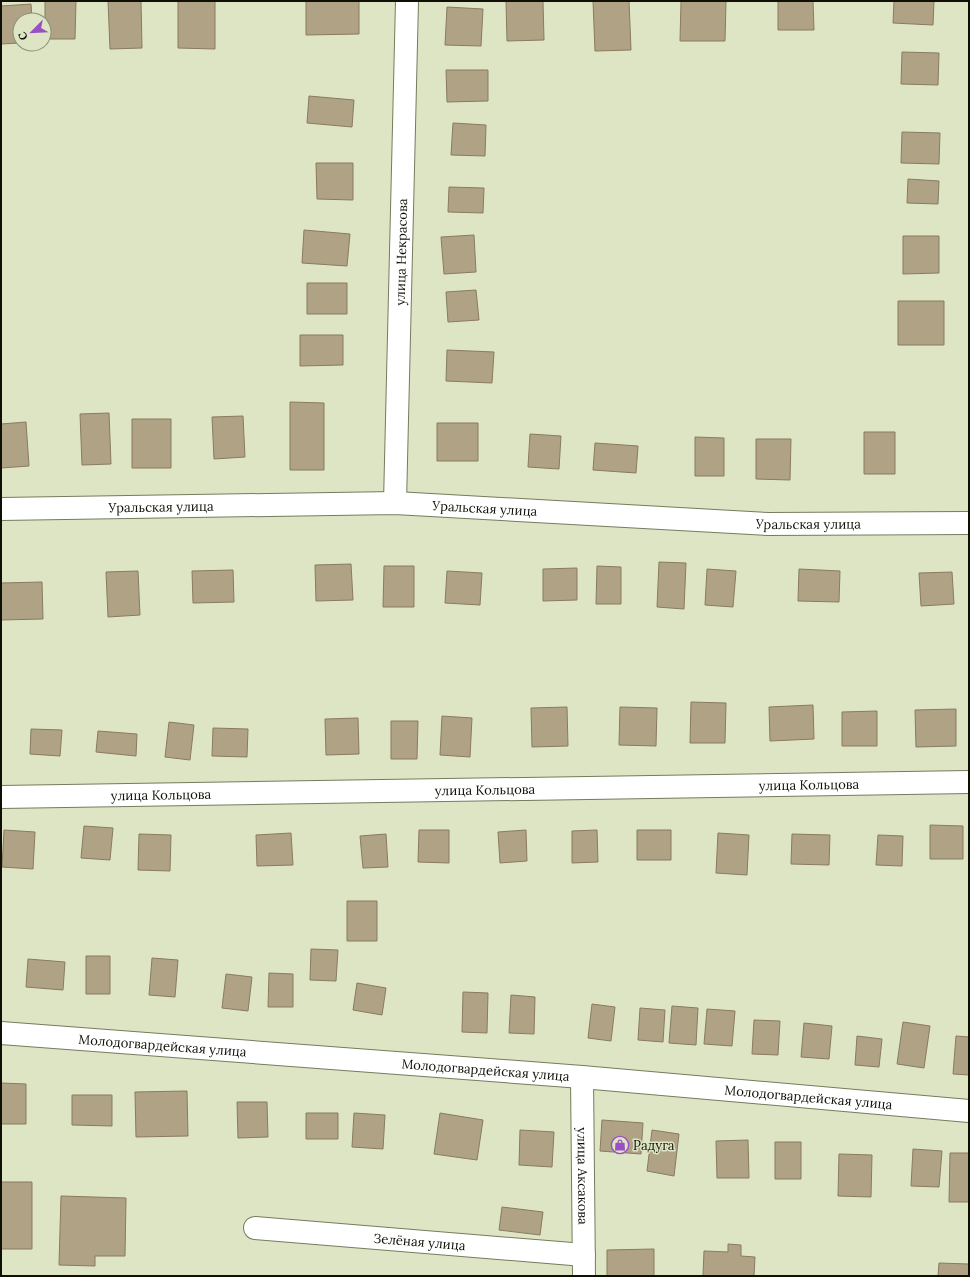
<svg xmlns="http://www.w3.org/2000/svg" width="970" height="1277" font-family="Lora,serif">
<rect width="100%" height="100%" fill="#dde5c4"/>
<path fill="#b0a284" stroke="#897b5f" d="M 45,1 L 76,1 L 75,39 L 45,39 Z
M 108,1 L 141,1 L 142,48 L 110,49 Z
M 178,1 L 215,1 L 215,49 L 178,48 Z
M 306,1 L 359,1 L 359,34 L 306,35 Z
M 506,1 L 543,1 L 544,40 L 507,41 Z
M 593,1 L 629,1 L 631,50 L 595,51 Z
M 681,1 L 726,1 L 725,41 L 680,41 Z
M 778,1 L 813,1 L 814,30 L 778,30 Z
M 894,1 L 934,1 L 933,25 L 893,23 Z
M 31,4 L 32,20 L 20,20 L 20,43 L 1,44 L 1,6 Z
M 447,7 L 483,9 L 481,46 L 445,45 Z
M 902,52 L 939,53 L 938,85 L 901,84 Z
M 446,70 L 488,70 L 488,101 L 447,102 Z
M 309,96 L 354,100 L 352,127 L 307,123 Z
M 453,123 L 486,125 L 485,156 L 451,155 Z
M 902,132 L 940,133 L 939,164 L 901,163 Z
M 316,163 L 353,163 L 353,200 L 317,199 Z
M 908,179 L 939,181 L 938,204 L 907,203 Z
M 449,187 L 484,188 L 483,213 L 448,212 Z
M 304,230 L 350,234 L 347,266 L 302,263 Z
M 474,235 L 476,272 L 444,274 L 441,237 Z
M 903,236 L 939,236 L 939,273 L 903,274 Z
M 307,283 L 347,283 L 347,314 L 307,314 Z
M 476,290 L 479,320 L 448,322 L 446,292 Z
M 898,301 L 944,301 L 944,345 L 898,345 Z
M 300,335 L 343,335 L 343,365 L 300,366 Z
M 447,350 L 494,352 L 492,383 L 446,381 Z
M 290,402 L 324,403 L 324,470 L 290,470 Z
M 109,413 L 111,464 L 82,465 L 80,414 Z
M 243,416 L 245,457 L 214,459 L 212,417 Z
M 132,419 L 171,419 L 171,468 L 132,468 Z
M 26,422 L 29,466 L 1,468 L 1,424 Z
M 437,423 L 478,423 L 478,461 L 437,461 Z
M 864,432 L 895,432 L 895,474 L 864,474 Z
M 530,434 L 561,436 L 559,469 L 528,467 Z
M 695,437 L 724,438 L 724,476 L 695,476 Z
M 756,439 L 791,439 L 790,480 L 756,479 Z
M 595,443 L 638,446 L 636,473 L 593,470 Z
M 659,562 L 686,563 L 684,609 L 657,607 Z
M 351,564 L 353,600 L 316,601 L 315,565 Z
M 384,566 L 414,566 L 414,607 L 383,607 Z
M 597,566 L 621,567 L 621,604 L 596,604 Z
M 577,568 L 577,600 L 543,601 L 543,569 Z
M 707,569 L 736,571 L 733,607 L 705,605 Z
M 799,569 L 840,571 L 839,602 L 798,601 Z
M 233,570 L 234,602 L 193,603 L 192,571 Z
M 138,571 L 140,615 L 108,617 L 106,572 Z
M 447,571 L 482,573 L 480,605 L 445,603 Z
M 952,572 L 954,604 L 921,606 L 919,573 Z
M 42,582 L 43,619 L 1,620 L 1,583 Z
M 691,702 L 726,703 L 725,743 L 690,743 Z
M 813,705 L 814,739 L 770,741 L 769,707 Z
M 567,707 L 568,746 L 532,747 L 531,708 Z
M 620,707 L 657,708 L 656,746 L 619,745 Z
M 956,709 L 956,746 L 916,747 L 915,710 Z
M 877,711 L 877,746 L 842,746 L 842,712 Z
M 442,716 L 472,718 L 470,757 L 440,755 Z
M 358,718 L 359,754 L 326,755 L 325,719 Z
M 391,721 L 418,721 L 417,759 L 391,759 Z
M 169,722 L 194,725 L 190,760 L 165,757 Z
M 213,728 L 248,729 L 247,757 L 212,756 Z
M 31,729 L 62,730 L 60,756 L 30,754 Z
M 98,731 L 137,734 L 136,756 L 96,752 Z
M 930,825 L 963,826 L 963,859 L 930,859 Z
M 84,826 L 113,828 L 110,860 L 81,858 Z
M 4,830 L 35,832 L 33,869 L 2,867 Z
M 419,830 L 449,830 L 449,863 L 418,862 Z
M 526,830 L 527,861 L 500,863 L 498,832 Z
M 597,830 L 598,862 L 572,863 L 572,831 Z
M 637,830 L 671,830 L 671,860 L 637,860 Z
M 291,833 L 293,865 L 257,866 L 256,835 Z
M 718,833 L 749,835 L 747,875 L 716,873 Z
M 139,834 L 171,835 L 170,871 L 138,870 Z
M 386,834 L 388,867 L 363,868 L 360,836 Z
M 792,834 L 830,835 L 829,865 L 791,864 Z
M 878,835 L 903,836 L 902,866 L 876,865 Z
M 347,901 L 377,901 L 377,941 L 347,941 Z
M 311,949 L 338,950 L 336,981 L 310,980 Z
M 86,956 L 110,956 L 110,994 L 86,994 Z
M 152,958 L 178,960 L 175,997 L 149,995 Z
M 28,959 L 65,962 L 63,990 L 26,987 Z
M 269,973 L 293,974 L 293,1007 L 268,1007 Z
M 226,974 L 252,977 L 248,1011 L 222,1008 Z
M 357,983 L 386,988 L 382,1015 L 353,1010 Z
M 463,992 L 488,993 L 487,1033 L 462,1032 Z
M 511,995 L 535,997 L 534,1034 L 509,1033 Z
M 592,1004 L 615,1007 L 611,1041 L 588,1038 Z
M 672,1006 L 698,1008 L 696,1045 L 669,1043 Z
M 640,1008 L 665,1010 L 663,1042 L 638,1040 Z
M 707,1009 L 735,1011 L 732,1046 L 704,1044 Z
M 754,1020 L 780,1021 L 778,1055 L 752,1054 Z
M 903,1022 L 930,1026 L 924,1068 L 897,1064 Z
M 804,1023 L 832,1026 L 829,1059 L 801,1057 Z
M 857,1036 L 882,1039 L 879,1067 L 855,1065 Z
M 956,1036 L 969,1037 L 969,1075 L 953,1074 Z
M 1,1083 L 26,1084 L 26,1124 L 1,1124 Z
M 187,1091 L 188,1136 L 136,1137 L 135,1092 Z
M 72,1095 L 112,1095 L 112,1126 L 72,1125 Z
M 237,1102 L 267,1102 L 268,1137 L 238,1138 Z
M 306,1113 L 338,1113 L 338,1139 L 306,1139 Z
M 354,1113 L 385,1115 L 383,1149 L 352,1147 Z
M 440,1113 L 483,1120 L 477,1160 L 434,1154 Z
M 602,1120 L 643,1123 L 641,1154 L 600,1151 Z
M 520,1130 L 554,1132 L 552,1167 L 519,1165 Z
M 652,1130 L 679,1134 L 674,1176 L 647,1171 Z
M 748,1140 L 749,1178 L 717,1178 L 716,1141 Z
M 775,1142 L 801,1142 L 801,1179 L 775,1179 Z
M 913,1149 L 942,1151 L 939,1187 L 911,1186 Z
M 950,1153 L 969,1153 L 969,1202 L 949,1202 Z
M 839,1154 L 872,1155 L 871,1197 L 838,1196 Z
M 1,1182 L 32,1182 L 32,1249 L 1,1249 Z
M 61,1196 L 126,1198 L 125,1256 L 95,1256 L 95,1266 L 59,1265 Z
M 502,1207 L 543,1212 L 540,1235 L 499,1230 Z
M 728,1244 L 741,1245 L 741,1256 L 755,1257 L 754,1276 L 703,1276 L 704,1251 L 728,1252 Z
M 654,1249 L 654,1276 L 607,1276 L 607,1250 Z
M 939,1263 L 969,1264 L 969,1276 L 938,1276 Z"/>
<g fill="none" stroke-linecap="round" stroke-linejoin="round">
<defs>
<g id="minor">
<path id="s1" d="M 395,503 L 407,1"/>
<path id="s2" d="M 1,509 L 395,503 L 768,524 L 969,523"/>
<path id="s3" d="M 1,797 L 969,782"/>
<path id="s4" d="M 1,1033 L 582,1077 L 969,1111"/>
<path id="s5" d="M 582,1077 L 584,1276"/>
<path id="s6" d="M 255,1228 L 584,1255"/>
</g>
</defs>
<use href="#minor" stroke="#757c5e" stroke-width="24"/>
<use href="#minor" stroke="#fff" stroke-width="22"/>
</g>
<defs>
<symbol id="shop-ring" viewBox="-11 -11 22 22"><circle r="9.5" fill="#dde5c4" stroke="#9950c3" stroke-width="1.5"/><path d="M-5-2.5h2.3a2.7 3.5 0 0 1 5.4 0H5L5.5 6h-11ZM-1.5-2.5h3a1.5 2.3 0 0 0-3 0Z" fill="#9950c3"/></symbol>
</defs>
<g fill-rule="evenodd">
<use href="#shop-ring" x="610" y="1135" width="20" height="20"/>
</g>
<g text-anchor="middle" stroke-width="3" stroke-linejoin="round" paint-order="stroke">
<g font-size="13" fill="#0e1006" stroke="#dde5c4">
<text dy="5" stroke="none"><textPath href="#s1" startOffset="251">улица Некрасова</textPath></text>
<text dy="5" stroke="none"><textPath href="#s2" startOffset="160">Уральская улица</textPath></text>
<text dy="5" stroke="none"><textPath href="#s2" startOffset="484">Уральская улица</textPath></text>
<text dy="5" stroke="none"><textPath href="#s2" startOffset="808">Уральская улица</textPath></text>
<text dy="5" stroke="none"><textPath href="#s3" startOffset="808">улица Кольцова</textPath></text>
<text dy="5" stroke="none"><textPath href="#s3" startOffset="484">улица Кольцова</textPath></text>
<text dy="5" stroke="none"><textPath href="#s3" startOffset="160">улица Кольцова</textPath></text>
<text dy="5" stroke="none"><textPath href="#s4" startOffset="162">Молодогвардейская улица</textPath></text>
<text dy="5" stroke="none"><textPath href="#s4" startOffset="486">Молодогвардейская улица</textPath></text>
<text dy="5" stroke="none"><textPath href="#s4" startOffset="810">Молодогвардейская улица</textPath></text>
<text dy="5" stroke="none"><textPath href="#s5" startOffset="99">улица Аксакова</textPath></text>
<text dy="5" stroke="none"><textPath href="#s6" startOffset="165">Зелёная улица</textPath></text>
</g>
<g font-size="13" fill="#0e1006" stroke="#dde5c4" text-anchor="start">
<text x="633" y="1150">Радуга</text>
</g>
</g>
<rect width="970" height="1277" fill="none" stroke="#0e1006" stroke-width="4"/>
<g transform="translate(32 32) rotate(246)"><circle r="19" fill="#dde5c4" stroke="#8a9078"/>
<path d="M0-3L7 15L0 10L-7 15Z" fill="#9950c3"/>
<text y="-6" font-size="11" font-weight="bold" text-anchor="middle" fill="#0e1006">С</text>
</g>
</svg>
